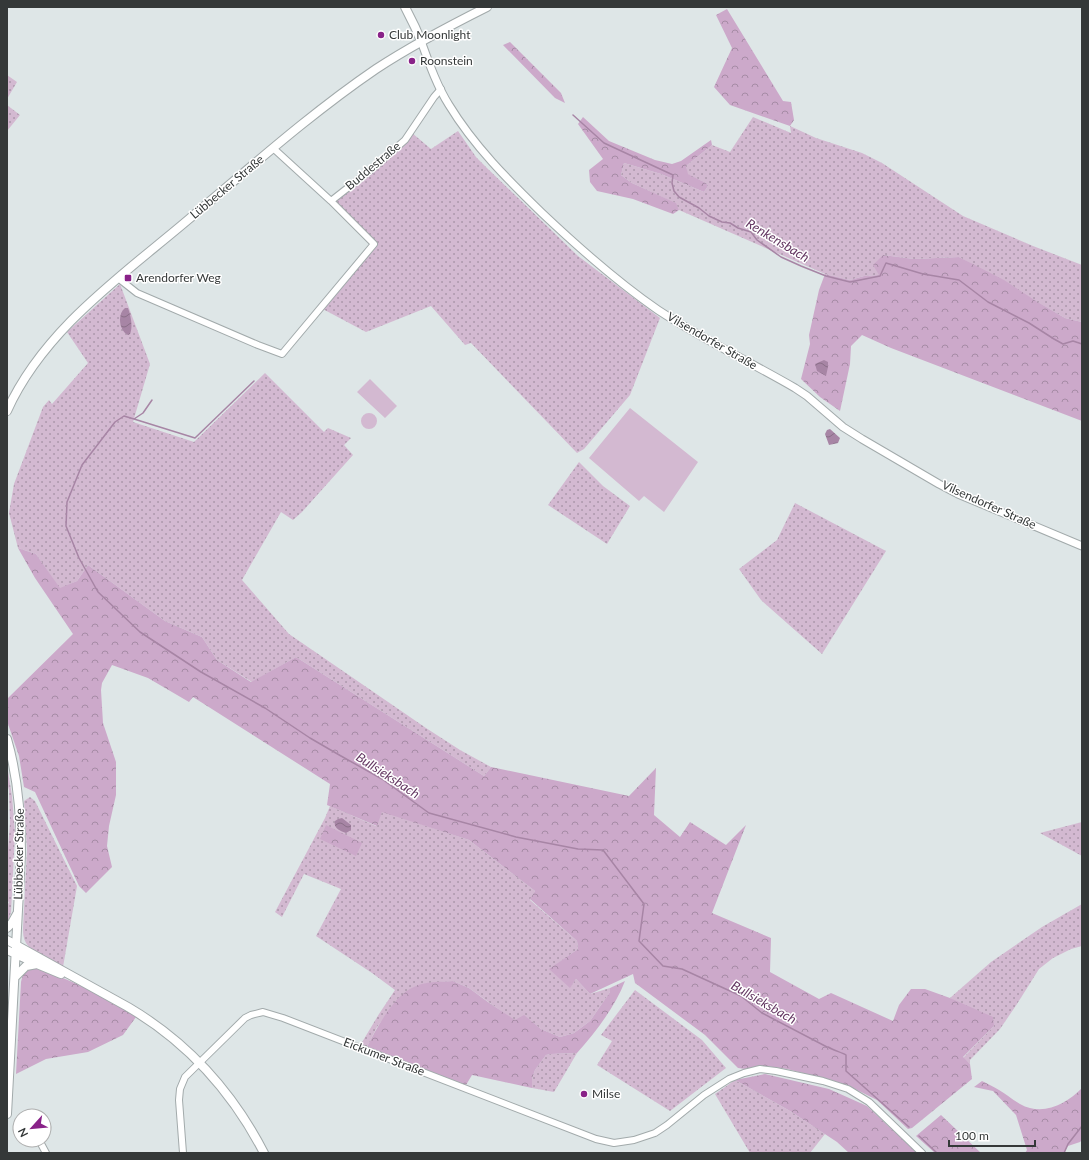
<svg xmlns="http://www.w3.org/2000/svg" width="1089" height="1160" font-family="Lato,sans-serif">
<defs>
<pattern id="grass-dots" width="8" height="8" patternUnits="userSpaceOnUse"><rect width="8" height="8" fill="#d3b9d1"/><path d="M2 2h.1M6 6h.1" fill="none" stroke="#ac97ab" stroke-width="1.8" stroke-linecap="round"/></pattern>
<pattern id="forest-crowns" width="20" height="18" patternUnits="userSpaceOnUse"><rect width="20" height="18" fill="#cca9ca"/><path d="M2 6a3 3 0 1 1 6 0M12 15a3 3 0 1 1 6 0" fill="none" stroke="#a68ba5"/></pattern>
<pattern id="water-waves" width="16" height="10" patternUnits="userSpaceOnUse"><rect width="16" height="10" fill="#a785a5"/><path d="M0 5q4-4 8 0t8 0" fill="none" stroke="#896e87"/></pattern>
</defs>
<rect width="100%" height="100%" fill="#dee6e7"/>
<path fill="url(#grass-dots)" d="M 7,75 L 17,82 L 7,99 Z
M 7,105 L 20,115 L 7,131 Z
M 753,117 L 791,133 L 790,126 L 816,138 L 862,153 L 882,163 L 963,216 L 1033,246 L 1082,265 L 1082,322 L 1065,318 L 959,257 L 914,259 L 883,255 L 880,275 L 864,276 L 850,280 L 825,274 L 679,210 L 675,203 L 632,183 L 621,175 L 624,163 L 661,174 L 704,192 L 708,186 L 706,183 L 687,174 L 686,166 L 712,145 L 730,152 Z
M 458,131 L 476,157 L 489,170 L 578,256 L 660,318 L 630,395 L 584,449 L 577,453 L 471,343 L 465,345 L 431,306 L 366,332 L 319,307 L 371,244 L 331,205 L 380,164 L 412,133 L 431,149 Z
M 120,284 L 150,364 L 133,422 L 194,442 L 265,373 L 324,432 L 328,428 L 351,438 L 344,445 L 353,455 L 302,512 L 293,520 L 281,512 L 242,580 L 289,634 L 426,728 L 460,750 L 491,767 L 484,776 L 296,657 L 252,682 L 217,660 L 202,637 L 165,621 L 88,565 L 77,581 L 60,589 L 36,554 L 18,548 L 9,513 L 14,484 L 43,407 L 49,400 L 52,404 L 88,363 L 67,332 Z
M 579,462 L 603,486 L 630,506 L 607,544 L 548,505 Z
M 795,503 L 886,551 L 822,654 L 761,600 L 739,569 L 777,540 Z
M 7,765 L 12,796 L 15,833 L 11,912 L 9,919 L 7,923 L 7,906 L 9,902 L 7,901 L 7,862 L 10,823 L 9,790 L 7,783 Z
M 30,797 L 35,801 L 77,886 L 63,967 C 53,961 32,953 26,943 C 23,938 23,933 23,928 L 27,850 L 24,801 Z
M 330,806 L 376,826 L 382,811 L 469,840 L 535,891 L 530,900 L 577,941 L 578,949 L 550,969 L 570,987 L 576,979 L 590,994 L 610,988 L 610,992 L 590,1021 L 574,1033 L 560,1037 L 541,1029 L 524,1016 L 515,1021 L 469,988 L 453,981 L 440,982 L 384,1018 L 377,1027 L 367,1047 L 361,1044 L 379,1014 L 395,990 L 372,973 L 316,936 L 341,889 L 304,874 L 282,917 L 275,912 L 325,818 Z
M 1082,822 L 1082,856 L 1040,833 Z
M 1082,904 L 1082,946 L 1071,949 L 1053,958 L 1039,969 L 1017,1004 L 1000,1029 L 970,1060 L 970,1064 L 963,1058 L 994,1026 L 950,998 L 991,962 L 1042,927 Z
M 635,990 L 702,1040 L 726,1068 L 670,1111 L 597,1065 L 612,1041 L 601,1035 Z
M 577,1053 L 554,1092 L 532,1088 L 532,1079 L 535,1070 L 546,1055 L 551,1054 Z
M 735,1080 L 790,1111 L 825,1134 L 810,1153 L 750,1153 L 715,1094 Z"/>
<path fill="url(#forest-crowns)" d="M 727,9 L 783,101 L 791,102 L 794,120 L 790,126 L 730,105 L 714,87 L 732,48 L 716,15 Z
M 510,42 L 561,93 L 565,103 L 555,98 L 503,45 Z
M 583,117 L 609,141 L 655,160 L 672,164 L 681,161 L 711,140 L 712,145 L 686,166 L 688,174 L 706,183 L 708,186 L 704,192 L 661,174 L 624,163 L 621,175 L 632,183 L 676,203 L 679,210 L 673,214 L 633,199 L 597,191 L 590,182 L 589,170 L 603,159 L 578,124 Z
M 883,255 L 914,259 L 959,257 L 1004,280 L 1036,301 L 1065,318 L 1082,322 L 1082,421 L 891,348 L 862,335 L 851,346 L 850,364 L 840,411 L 820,397 L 801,379 L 810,344 L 809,335 L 819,290 L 825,274 L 850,280 L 864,276 L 879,275 L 873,265 Z
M 18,548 L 36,554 L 60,588 L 77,581 L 88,565 L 165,621 L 202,637 L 217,660 L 251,682 L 296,657 L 484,776 L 491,767 L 629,796 L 656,768 L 654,815 L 680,837 L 690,822 L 726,845 L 746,825 L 712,913 L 771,938 L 770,972 L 819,999 L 831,993 L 893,1021 L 899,1005 L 911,989 L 925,989 L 950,998 L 993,1017 L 994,1026 L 963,1057 L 970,1064 L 972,1079 L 912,1128 L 908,1129 L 877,1100 L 849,1086 L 834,1081 L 787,1069 L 766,1066 L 745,1069 L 738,1068 L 705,1035 L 635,983 L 633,974 L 590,994 L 576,979 L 570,988 L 549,969 L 578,949 L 577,941 L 530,899 L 535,891 L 469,840 L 382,812 L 377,826 L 327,805 L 330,784 L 193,697 L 189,702 L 148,678 L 112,665 L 102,683 L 101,690 L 103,723 L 116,762 L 116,795 L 109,826 L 107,846 L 112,867 L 86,893 L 79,886 L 35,792 L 24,787 L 19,756 L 7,721 L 7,699 L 73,634 L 35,578 Z
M 326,825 L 362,843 L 356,856 L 320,839 Z
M 34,967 C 49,972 63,978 77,984 C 97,994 118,1004 136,1017 L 123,1035 L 88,1052 L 46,1059 L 16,1074 L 21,982 C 23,973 25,971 34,967 Z
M 453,981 L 469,988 L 488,1002 L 515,1020 L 524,1015 L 541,1029 L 560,1037 L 574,1033 L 590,1021 L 610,992 L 610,988 L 625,981 C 615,1007 595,1033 577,1053 L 551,1054 L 546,1055 L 535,1070 L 532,1079 L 532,1088 L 472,1075 L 466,1085 L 367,1047 C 376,1029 394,995 414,987 C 425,981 441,982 453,981 Z
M 765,1074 L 829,1089 L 867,1106 L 917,1153 L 849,1153 L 837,1142 L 790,1111 L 735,1080 Z
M 982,1081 C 988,1084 994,1087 999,1090 C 1006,1094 1013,1100 1020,1104 C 1043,1117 1066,1104 1082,1088 L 1082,1140 L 1080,1142 L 1068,1146 L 1064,1153 L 1025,1153 L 1027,1150 L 1016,1115 L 993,1091 L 974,1087 Z
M 941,1115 L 981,1153 L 935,1153 L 916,1136 Z"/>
<path fill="#d3b9d1" d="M 370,379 L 397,406 L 385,418 L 357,392 Z
M 630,408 L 698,462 L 664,512 L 644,496 L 639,501 L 589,458 Z
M361 421a8 8 0 1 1 16 0a8 8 0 1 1-16 0Z"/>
<path fill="url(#water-waves)" d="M 125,308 L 128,308 C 131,316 133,327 130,334 L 128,335 C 119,331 117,314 125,308 Z
M 824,360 L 828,362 L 828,367 L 826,376 L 817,371 L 815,364 Z
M 830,429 L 840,438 L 838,443 L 829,445 L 825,434 L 827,430 Z
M 342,818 L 351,825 L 351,830 L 346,833 C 340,831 333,828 335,821 L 338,819 Z"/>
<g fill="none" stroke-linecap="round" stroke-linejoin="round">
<path stroke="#a785a5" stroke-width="1.5" d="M 573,115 L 604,143 L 673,175 L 672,183 L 674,191 L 679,197 L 699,208 L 709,216 L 722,222 L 730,223 L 738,228 L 751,232 L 757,240 L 781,257 L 801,266 L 826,276 L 850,282 L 880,276 L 886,263 L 923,274 L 959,280 L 988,302 L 1029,323 L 1054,339 L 1063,344 L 1073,341 L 1082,344
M 152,400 L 143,413 L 134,419 L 124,416 L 115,422 L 82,465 L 67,502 L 66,526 L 79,558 L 98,592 L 140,632 L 201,672 L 265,708 L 310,738 L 341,756 L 382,779 L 429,813 L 516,837 L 578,849 L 603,850 L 644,904 L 639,941 L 663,966 L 682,969 L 741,996 L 762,1013 L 827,1047
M 134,419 L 195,438 L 254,381
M 828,1047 C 833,1050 843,1053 846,1055 L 846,1071 L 909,1127
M 919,1136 L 937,1153
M 1064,1153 L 1068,1144 L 1082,1126"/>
<defs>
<path id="minor" d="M 331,201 L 373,168 L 405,140 L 434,97 L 441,89
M 118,278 L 137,293 L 258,345 L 282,354 L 374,244 L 331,201 L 273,148
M 39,1140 L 46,1153
M 183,1153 L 179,1100 L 180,1089 L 185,1077 L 245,1018 L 251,1015 L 263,1012 L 283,1018 L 596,1139 L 614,1143 L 634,1140 L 655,1133 L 667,1125 L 704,1095 L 729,1079 L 744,1073 L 760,1069 L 776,1071 L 823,1081 L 848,1089 L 869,1102 L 922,1153"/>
<path id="tertiary" d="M 421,41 C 429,63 437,86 449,105 C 474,146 508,180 542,213 C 579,248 616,281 658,310 C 702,339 750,362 795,388 L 807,396 L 843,427 L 862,439 L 939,484 L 958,494 L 1082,546"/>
<path id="secondary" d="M 405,7 L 415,27 L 421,41
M 7,411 C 44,329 123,275 189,219 C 250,168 310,114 376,69 C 411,46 449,26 487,7
M 7,739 C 18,777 21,815 21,854 L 7,1114
M 7,928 L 12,923 L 17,914
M 7,940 L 128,1007 C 189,1043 232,1091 264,1153
M 7,950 L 37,964 L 61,974
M 15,977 L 26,966 L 37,964"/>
</defs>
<use href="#minor" stroke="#a2aaab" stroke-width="8"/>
<use href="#tertiary" stroke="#a2aaab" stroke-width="9"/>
<use href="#secondary" stroke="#a2aaab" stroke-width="10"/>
<use href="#minor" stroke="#fff" stroke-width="6"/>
<use href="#tertiary" stroke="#fff" stroke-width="7"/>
<use href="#secondary" stroke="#fff" stroke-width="8"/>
</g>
<g fill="#892288" stroke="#fff" stroke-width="1.5">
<circle cx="381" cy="35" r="4"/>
<circle cx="412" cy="61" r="4"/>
<rect x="124" y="274" width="8" height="8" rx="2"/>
<circle cx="584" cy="1094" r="4"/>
</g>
<g text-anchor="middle" stroke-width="3" stroke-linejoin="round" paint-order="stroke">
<g font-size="12" fill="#343838" stroke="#fff" text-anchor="start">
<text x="389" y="39">Club Moonlight</text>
<text x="420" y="65">Roonstein</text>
<text x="136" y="282">Arendorfer Weg</text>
<text x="592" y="1098">Milse</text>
</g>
<g font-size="12" fill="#343838" stroke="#fff">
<text transform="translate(373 166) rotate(-40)" y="4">Buddestraße</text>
<text transform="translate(227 187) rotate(-40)" y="4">Lübbecker Straße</text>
<text transform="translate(712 341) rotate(30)" y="4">Vilsendorfer Straße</text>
<text transform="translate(989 505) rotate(24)" y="4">Vilsendorfer Straße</text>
<text transform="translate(19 854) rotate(-89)" y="4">Lübbecker Straße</text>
<text transform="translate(384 1057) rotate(21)" y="4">Eickumer Straße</text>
</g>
<g font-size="13" font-style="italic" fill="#643762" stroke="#fff">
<text transform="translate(778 240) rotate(31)" y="5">Renkensbach</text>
<text transform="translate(388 775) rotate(33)" y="5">Bullsieksbach</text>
<text transform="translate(764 1002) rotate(30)" y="5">Bullsieksbach</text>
</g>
</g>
<rect width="1089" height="1160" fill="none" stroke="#343838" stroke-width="16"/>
<g transform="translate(32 1128) rotate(243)"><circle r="19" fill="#ffffff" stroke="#aeafaf"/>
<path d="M0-3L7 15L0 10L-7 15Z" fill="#892288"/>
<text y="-6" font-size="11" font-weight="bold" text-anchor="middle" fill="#343838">N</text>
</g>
<path d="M949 1140v6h86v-6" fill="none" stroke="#343838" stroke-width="2"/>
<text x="955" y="1140" font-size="12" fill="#343838" stroke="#ffffff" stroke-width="3" paint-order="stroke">100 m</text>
</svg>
